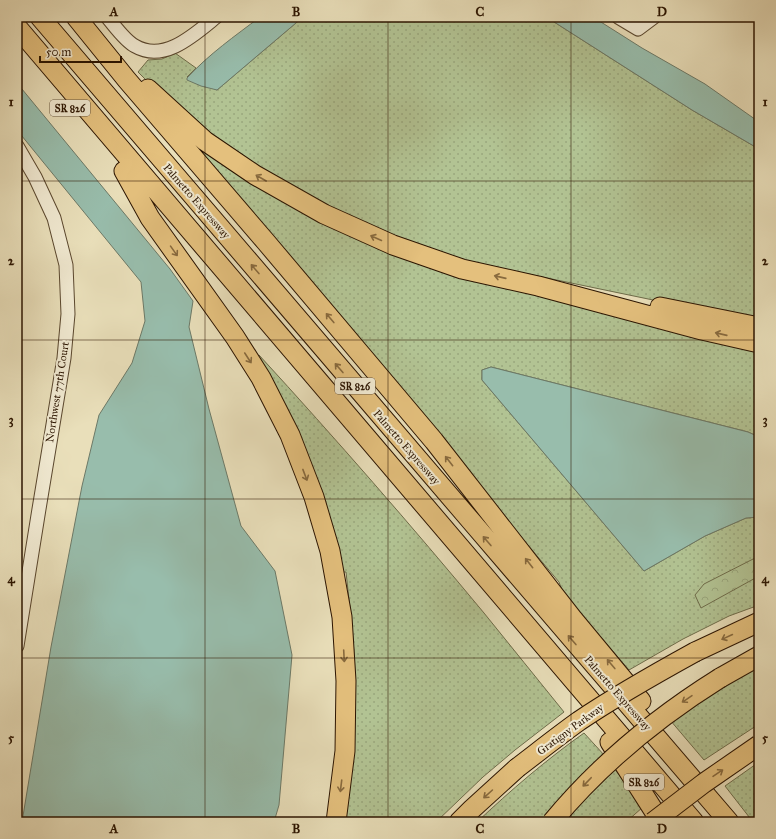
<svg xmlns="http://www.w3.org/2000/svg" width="776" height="839" font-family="'IM FELL Great Primer',serif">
<defs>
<pattern id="grass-dots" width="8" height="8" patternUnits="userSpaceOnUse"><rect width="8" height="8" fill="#b2c393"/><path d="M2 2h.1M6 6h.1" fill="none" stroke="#99a77d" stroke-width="1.8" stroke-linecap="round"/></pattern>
<pattern id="forest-crowns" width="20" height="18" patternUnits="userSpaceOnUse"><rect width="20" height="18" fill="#b2c393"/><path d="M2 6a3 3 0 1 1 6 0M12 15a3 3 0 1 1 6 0" fill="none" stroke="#99a77d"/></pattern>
</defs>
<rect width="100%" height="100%" fill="#e9dfba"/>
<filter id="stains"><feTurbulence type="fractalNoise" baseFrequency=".005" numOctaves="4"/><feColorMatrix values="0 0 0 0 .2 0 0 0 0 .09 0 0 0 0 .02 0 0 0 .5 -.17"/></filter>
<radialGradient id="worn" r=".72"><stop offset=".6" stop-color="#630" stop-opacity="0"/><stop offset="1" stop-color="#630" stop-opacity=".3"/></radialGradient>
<path fill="url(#grass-dots)" stroke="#6e6c4a" d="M 303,17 L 543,17 L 551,20 L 692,110 L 759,149 L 759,322 L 470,262 L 376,231 L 246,162 L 152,86 L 138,72 L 148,60 L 162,59 L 175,53 L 196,68 L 187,77 L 217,90 Z
M 177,130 L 350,231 L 759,347 L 759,437 L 748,432 L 491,367 L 482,370 L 482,380 L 644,571 L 705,536 L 746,518 L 759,517 L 759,605 L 729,616 L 683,639 L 629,670 L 563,593 L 559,582 L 443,444 Z
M 259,355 C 336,439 411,525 484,613 C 511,646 537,679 564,712 L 515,750 L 483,777 L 436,822 L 340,822 C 346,785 354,748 355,711 C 357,664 351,618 346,572 L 342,572 L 256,357 Z
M 759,662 L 759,724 L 704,760 L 670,720 Z
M 584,733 L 605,756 L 643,807 L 626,822 L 477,822 C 511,790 546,760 584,733 Z
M 759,762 L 759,822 L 753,822 L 725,786 Z"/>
<path fill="url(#forest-crowns)" stroke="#6e6c4a" d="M 759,556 L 759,576 L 701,608 L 695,595 L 704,584 Z"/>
<path fill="#98bdac" stroke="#6c7967" d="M 260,17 L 303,17 L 217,90 L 201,86 L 187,80 L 187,78 C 209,54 235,36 260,17 Z
M 543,17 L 593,17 L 642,48 L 705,84 L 759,122 L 759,149 L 692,110 L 551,20 Z
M 17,83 L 170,269 L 193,301 L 189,327 L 209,409 L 241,526 L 275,571 L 292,655 L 279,805 L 274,822 L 22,822 L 51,647 L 82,486 L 99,415 L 132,363 L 145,321 L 141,282 L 17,130 Z
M 491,367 L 748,432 L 759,437 L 759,517 L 746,518 L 705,536 L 644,571 L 482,380 L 482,370 Z"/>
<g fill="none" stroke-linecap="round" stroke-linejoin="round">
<defs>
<path id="minor" d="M 107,17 C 114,25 125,41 135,46 C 164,63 194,35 216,17
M 618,17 L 638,29 L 654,17
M 17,146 L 35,177 L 54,218 L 66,265 L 68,314 L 64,358 L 39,509 L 17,646"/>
<path id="highway" d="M 40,17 L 471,521 L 729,822
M 76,17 L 127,80 L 266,242 L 434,441 L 573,619 L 641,701
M 17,27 L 694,822
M 148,89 L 205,141 L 255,175 L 324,214 L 393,245 L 462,269 L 538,286 L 702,330 L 759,343
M 124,171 L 150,218 L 235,337 L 261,378 L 290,435 L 314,497 L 330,551 L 342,617 L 346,681 L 345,751 L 336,822
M 660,307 L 759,327
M 695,652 L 759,622
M 720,678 L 759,656
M 610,742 L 661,822
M 459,822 L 472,809 L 517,768"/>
</defs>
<use href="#minor" stroke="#5a472e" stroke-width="15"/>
<use href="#highway" stroke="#2b1400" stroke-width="21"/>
<use href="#minor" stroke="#f1ead2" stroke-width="13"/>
<use href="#highway" stroke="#e4c07d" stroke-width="19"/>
<defs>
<path id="highway-bridge" d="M 517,768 C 538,752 558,736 579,721 C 616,696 655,674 695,652
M 552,822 C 600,764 656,718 720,678
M 653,822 L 704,783 L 759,745"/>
</defs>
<use href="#highway-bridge" stroke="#2b1400" stroke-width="21" stroke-linecap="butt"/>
<use href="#highway-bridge" stroke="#e4c07d" stroke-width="19"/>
</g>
<defs><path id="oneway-shaft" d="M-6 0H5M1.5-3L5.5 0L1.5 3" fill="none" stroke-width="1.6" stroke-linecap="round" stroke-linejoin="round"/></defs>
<g stroke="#886a3e">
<use href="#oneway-shaft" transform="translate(261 178) rotate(-150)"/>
<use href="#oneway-shaft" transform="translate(376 238) rotate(-156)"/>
<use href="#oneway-shaft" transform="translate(174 251) rotate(55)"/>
<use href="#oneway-shaft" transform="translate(255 269) rotate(-131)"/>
<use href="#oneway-shaft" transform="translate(500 277) rotate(-167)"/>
<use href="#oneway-shaft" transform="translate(330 318) rotate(-130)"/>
<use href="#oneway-shaft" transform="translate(721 334) rotate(-167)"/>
<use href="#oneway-shaft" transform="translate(248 358) rotate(57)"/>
<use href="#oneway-shaft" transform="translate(339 368) rotate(-131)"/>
<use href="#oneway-shaft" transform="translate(449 461) rotate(-128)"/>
<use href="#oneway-shaft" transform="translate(305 475) rotate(69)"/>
<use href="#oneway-shaft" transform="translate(487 541) rotate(-131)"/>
<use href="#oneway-shaft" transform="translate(529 563) rotate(-128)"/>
<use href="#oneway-shaft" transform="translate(727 637) rotate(155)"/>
<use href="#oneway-shaft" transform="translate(572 640) rotate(-131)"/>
<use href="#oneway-shaft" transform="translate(344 656) rotate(87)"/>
<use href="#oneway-shaft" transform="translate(611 664) rotate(-130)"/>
<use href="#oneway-shaft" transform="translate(687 699) rotate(146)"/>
<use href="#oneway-shaft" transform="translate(718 773) rotate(-34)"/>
<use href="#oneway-shaft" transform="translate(587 782) rotate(134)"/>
<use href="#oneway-shaft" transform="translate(341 786) rotate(97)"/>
<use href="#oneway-shaft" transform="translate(488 794) rotate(138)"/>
</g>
<path fill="none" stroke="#2b1400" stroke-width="1" stroke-opacity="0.55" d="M 205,17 L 205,822M 388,17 L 388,822M 571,17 L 571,822M 17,181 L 759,181M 17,340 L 759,340M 17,499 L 759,499M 17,658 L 759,658"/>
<g text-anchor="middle" stroke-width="4" stroke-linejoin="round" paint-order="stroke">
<g fill="#f1ead2" stroke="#66543f" stroke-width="1">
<rect x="50" y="100" width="40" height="16" rx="3"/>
<rect x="335" y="378" width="40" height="16" rx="3"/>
<rect x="624" y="774" width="40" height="16" rx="3"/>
</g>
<g font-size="10" font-weight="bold" fill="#2b1400">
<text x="70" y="112">SR 826</text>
<text x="355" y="390">SR 826</text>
<text x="644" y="786">SR 826</text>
</g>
<g font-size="11" fill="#2b1400" stroke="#f1ead2">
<text transform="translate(197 201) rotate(49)" y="4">Palmetto Expressway</text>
<text transform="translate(57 392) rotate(-81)" y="4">Northwest 77th Court</text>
<text transform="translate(407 447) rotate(49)" y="4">Palmetto Expressway</text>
<text transform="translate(618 693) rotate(49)" y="4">Palmetto Expressway</text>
<text transform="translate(570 729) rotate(-36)" y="4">Gratigny Parkway</text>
</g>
</g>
<rect width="776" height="839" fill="none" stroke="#e9dfba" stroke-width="44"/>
<path d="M40 56v6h81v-6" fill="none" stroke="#2b1400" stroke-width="2"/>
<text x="46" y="56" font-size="12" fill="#2b1400" stroke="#f1ead2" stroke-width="3" paint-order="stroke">50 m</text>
<rect x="22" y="22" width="732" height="795" fill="none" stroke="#2b1400" stroke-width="1.5"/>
<g font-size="13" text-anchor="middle" font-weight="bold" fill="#2b1400">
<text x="114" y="16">A</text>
<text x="296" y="16">B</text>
<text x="480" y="16">C</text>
<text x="662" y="16">D</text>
<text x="11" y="106">1</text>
<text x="765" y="106">1</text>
<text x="11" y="265">2</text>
<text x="765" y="265">2</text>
<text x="11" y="424">3</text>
<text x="765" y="424">3</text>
<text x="11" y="583">4</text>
<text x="765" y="583">4</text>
<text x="11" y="742">5</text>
<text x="765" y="742">5</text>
<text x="114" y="833">A</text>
<text x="296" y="833">B</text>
<text x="480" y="833">C</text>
<text x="662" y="833">D</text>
</g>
<rect width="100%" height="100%" filter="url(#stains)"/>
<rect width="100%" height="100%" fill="url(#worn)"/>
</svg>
